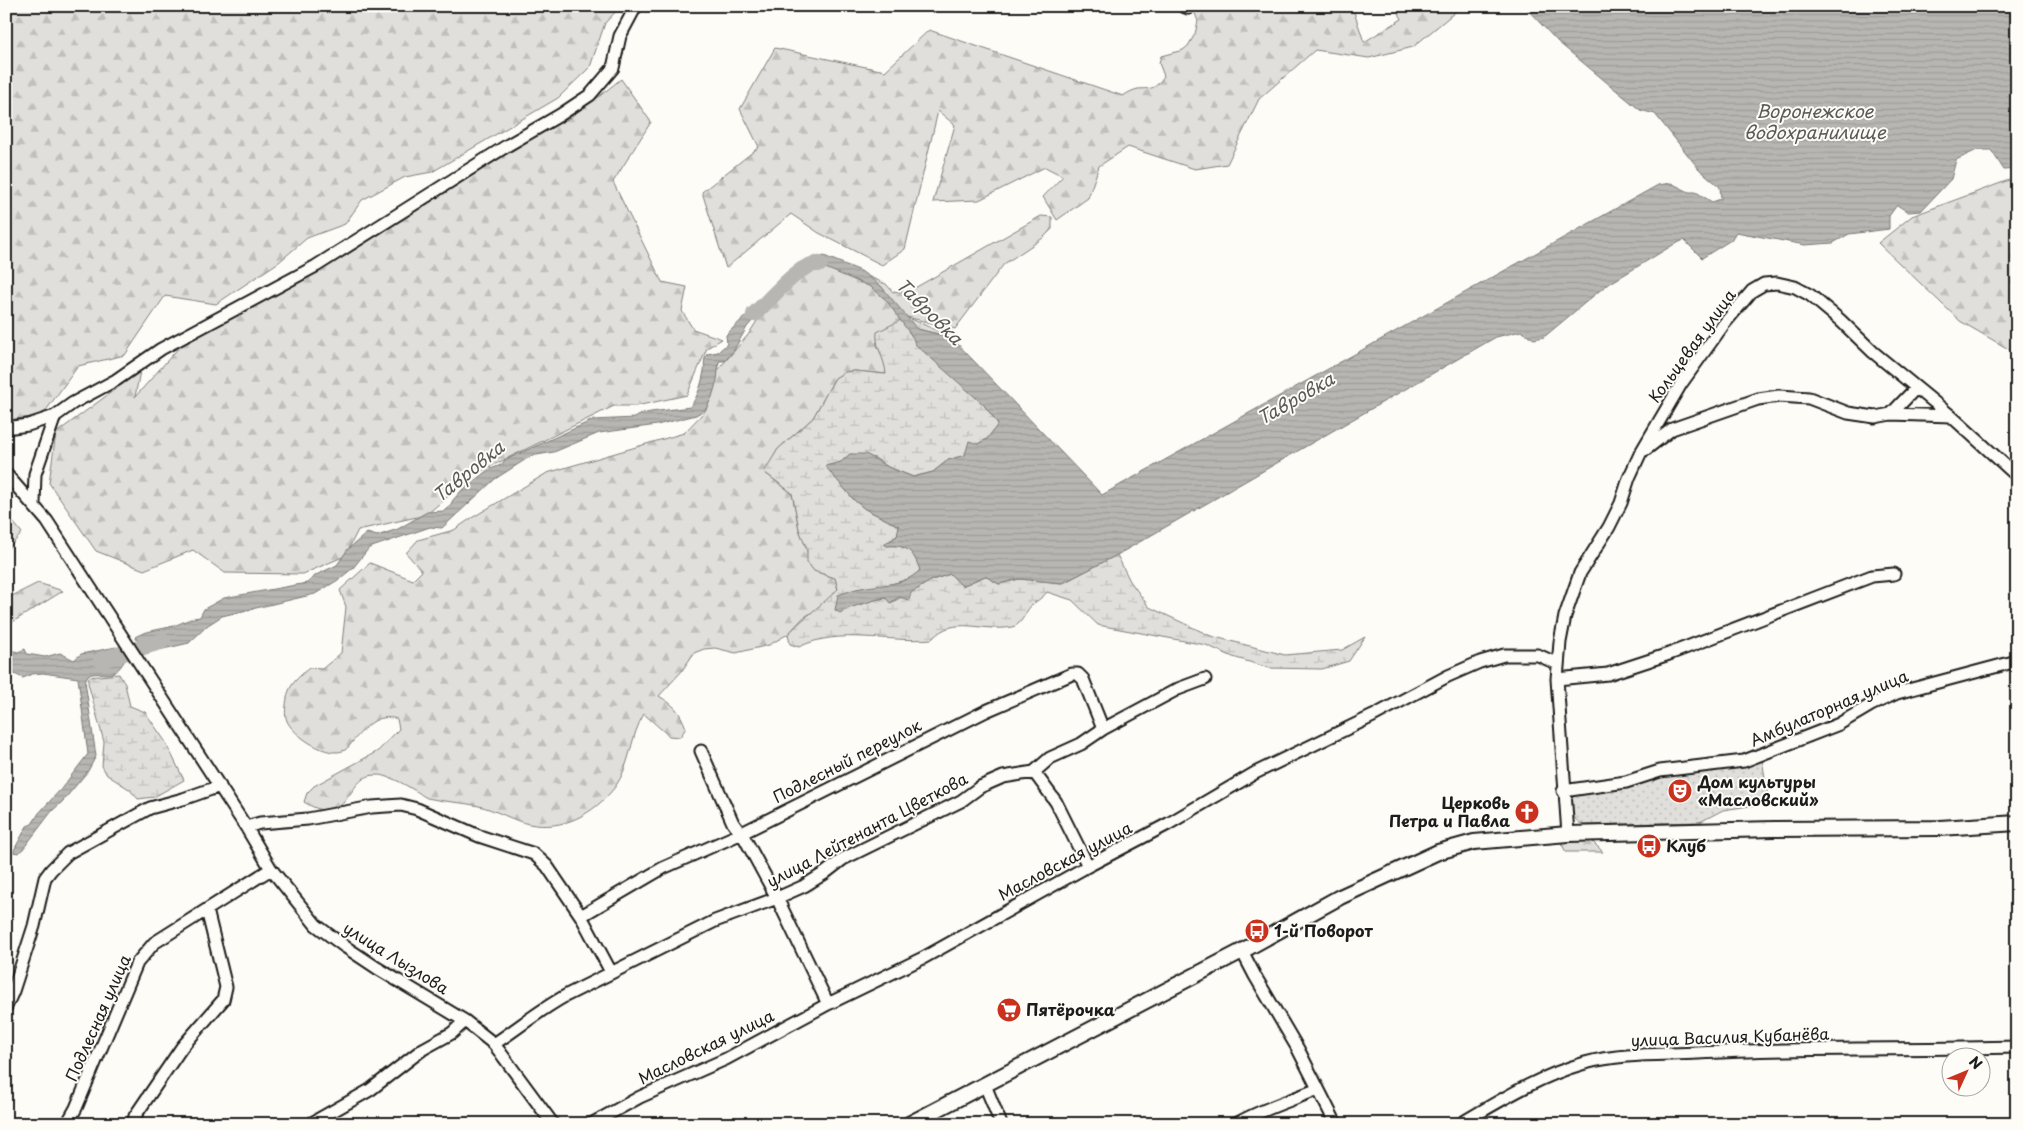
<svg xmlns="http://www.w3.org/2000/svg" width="2023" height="1130" font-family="'Playpen Sans',sans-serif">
<defs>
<pattern id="forest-firs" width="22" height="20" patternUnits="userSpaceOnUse" patternTransform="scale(1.25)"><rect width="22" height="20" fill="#e0dfdb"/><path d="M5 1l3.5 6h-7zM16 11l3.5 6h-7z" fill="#c0bfbb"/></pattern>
<pattern id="wetland-marsh" width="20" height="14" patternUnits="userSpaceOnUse" patternTransform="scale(1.25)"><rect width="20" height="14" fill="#e0dfdb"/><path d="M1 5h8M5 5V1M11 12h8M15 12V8" fill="none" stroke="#c0bfbb"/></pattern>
<pattern id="park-dots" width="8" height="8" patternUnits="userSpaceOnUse" patternTransform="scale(1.25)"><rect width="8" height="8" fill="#e0dfdb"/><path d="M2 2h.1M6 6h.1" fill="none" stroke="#c0bfbb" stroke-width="1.8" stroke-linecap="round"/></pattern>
<pattern id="water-rules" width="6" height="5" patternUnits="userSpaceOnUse" patternTransform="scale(1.25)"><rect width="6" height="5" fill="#b7b6b2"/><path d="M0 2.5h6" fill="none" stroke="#9d9c98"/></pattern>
</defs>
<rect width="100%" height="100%" fill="#fdfcf7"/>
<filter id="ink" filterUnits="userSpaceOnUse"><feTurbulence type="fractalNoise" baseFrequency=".02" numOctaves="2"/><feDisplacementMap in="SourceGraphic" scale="10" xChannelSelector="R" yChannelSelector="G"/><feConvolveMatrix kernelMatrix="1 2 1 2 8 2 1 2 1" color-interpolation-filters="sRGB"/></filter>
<g filter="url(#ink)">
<path fill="url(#forest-firs)" stroke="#7e7e7c" d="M 6,6 L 621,6 L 605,23 L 590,67 L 558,98 L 432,172 L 405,177 L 362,200 L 345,224 L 307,238 L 279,262 L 216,304 L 165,296 L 125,355 L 78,366 L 42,416 L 6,420 Z
M 1192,6 L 1352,6 L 1364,42 L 1402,19 L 1395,6 L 1459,6 L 1460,8 L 1413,47 L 1369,58 L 1315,50 L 1259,99 L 1227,164 L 1195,169 L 1128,147 L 1099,166 L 1088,198 L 1057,220 L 1043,197 L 1063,176 L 1045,167 L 979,200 L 933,202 L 955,125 L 938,111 L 905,249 L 882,265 L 819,233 L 791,214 L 726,268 L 702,192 L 759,147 L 740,109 L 775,48 L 885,71 L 929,30 L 1123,96 C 1127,93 1133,90 1138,89 C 1154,88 1154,90 1164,76 L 1159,63 L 1161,56 L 1183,50 L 1188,46 L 1195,34 L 1198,21 Z
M 621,79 L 651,122 L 613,182 L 662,282 L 687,287 L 682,311 L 693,329 L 722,339 L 707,348 L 687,395 L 636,406 L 614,406 L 473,475 L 426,515 L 358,530 L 345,556 L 303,574 L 225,573 L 193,550 L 144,570 L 96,551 L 49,483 L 56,433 L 140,371 L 135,397 L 182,344 L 363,244 L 597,98 Z
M 2017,177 L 2017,354 L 1960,321 L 1878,243 L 1912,216 Z
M 1041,216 L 1052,217 L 1052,229 L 1043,238 L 1004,264 L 955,329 L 907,317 L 876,343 L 886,363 L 887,374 L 855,371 L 845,372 L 835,378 L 813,418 L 778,449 L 765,473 L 792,493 L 799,529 L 807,550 L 808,562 L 814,571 L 835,578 L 838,590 L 823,605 L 803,618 L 788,634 L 769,645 L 736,653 L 715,648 L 704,649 L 694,653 L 681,672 L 659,696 C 675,706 679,710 686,728 L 680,737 L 669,736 L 644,714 C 630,736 631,765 615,787 C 594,814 563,831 529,824 C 514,821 496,810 479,806 C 462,802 444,802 427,798 C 422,796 419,792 414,790 C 404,784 387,774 375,775 C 345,776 351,831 304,802 L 307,793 L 314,786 L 378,751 L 399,729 L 397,719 C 376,713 366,727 353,741 C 351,744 348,748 345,750 C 328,759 294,736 287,721 C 284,714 286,705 287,698 C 289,684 299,677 309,668 L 322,669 L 341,653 L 346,607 L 340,590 L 370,563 L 413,580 L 422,571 L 406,553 L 418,540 L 454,530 L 470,519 L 547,473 L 684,433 L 705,411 L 709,402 L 716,373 L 722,365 L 748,335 L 771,299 L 802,272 L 823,267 L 856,271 L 886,284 L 893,292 L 913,289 Z
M 6,513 L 22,533 L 6,551 Z
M 38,583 L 63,591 L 6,626 L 6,599 Z
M 1573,838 L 1592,841 L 1603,852 L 1566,852 L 1561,843 Z"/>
<path fill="url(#wetland-marsh)" stroke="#7e7e7c" d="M 907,317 L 951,337 L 912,328 L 984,405 L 999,424 L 987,439 L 978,444 L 966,455 L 948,460 L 933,472 L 913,477 L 888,467 L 875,458 L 850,454 L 841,462 L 826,466 L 854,500 L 865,509 L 899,526 L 897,536 L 885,544 L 886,546 C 907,544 914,551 920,570 L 912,578 L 888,585 L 849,608 L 868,601 L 887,598 L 891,603 L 932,580 L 950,574 L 962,586 L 985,576 L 999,584 L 1019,579 L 1063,583 L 1117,555 L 1130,581 L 1149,607 L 1211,636 L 1285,655 L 1342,650 L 1365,637 L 1349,661 L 1322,669 L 1269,668 L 1233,657 L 1206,645 L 1098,625 L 1072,600 L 1047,592 C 1042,599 1035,601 1030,607 C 1024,614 1022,625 1012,627 C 983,633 954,614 932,639 C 888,643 839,627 799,647 L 790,644 L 788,634 C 803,618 822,605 838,589 L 835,578 L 814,571 L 807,562 L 807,550 L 799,529 L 792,493 L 764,472 L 778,449 L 813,418 L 835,378 L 845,372 L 855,371 L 886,374 C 885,358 875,348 877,332 Z
M 119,674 L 125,684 L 130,706 L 145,712 L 165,741 L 184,780 L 154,797 L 138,799 L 129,789 L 107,775 L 102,766 L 104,742 L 88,683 L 89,677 Z"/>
<path fill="url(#park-dots)" stroke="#7e7e7c" d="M 1762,759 L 1769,803 L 1723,810 L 1700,822 L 1584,825 C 1570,820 1571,805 1568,793 L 1659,775 Z"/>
<path fill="url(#water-rules)" stroke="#797876" d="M 1524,6 L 2017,6 L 2017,169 L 2004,170 L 1991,150 L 1977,150 L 1956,160 L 1951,179 L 1921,211 L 1908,212 L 1897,205 L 1889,216 L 1889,229 L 1849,234 L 1833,243 L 1805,245 L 1736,232 L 1731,240 L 1702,258 L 1684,240 L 1673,245 L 1604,287 L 1544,337 L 1534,339 L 1521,331 L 1496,337 L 1117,555 L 1063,583 L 1019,579 L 999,584 L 985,576 L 962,586 L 950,574 L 932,580 L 911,593 L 909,600 L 899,597 L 890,603 L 885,597 L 849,608 L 840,613 L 835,610 L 838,595 C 845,593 853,589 861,588 C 881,584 905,586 920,570 C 913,551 907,544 886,546 L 884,545 L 897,536 L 899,526 L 865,509 L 854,500 L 825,466 L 841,462 L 850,454 L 866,454 L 888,467 L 913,477 L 933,472 L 948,460 L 965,455 L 969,441 L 978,444 L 987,439 L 998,424 L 984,405 L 915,344 L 913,338 L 886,300 L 871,287 L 823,267 L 801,271 L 782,287 L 747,327 L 734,350 L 725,361 L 719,361 L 717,380 L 712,397 L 706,409 L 696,415 L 657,425 L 599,433 L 554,452 L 531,456 L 495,479 L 442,528 L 430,527 L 369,548 L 353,568 L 338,580 L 315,594 L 222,616 L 208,625 L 189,643 L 146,653 L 135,637 C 147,630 160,630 173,626 C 183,623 189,618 200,617 L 204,609 L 224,598 L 307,583 L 316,575 L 337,565 L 348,549 L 367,533 L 377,536 L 398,529 L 427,512 L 444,511 L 450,506 L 453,500 L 462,490 L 488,470 L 501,465 L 505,460 L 593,420 L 635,418 L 641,414 L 651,412 L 690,407 C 698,397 702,382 704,371 C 705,364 703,360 707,354 L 718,352 L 727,344 L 726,335 L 788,275 L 801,265 L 824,256 L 861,271 L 881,286 L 917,329 L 951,337 L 1102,495 L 1658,185 L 1671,183 L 1689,192 L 1696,192 L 1712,202 L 1721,199 L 1720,187 L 1699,169 L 1655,114 L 1640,110 L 1558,42 Z
M 116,647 L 125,660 C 112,682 107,670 88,675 L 85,681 L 96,756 L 88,771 L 63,801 L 52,811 L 23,849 L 18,853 L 13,852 L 27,826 L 32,824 L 39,813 L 61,789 L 88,754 L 78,678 L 43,673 L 32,674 L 23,678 L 6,670 L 6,649 L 18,652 L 25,649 L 27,654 L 45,657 L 60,653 L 74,660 L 81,654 Z"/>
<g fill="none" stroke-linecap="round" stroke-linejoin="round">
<path stroke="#797876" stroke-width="2.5" d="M 6,867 L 8,865"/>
<path stroke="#b7b6b2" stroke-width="16" d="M 754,314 C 770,301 800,261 820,264
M 101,660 L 163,641"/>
<defs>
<path id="minor" d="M 1183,6 L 1188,8
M 1891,414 L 1915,389
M 6,428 L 28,425 L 55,416 L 73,403 L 116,380 L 161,349 L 316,266 L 508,145 L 560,115 L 590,95 L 613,68 L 620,36 L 636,6
M 1645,450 L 1672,429 L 1758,399 L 1779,396 L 1809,398 L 1848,413 L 1875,417 L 1891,414 L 1951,416
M 6,474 L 47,521 L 246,827 L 271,869 L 316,925 L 344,946 L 377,968 L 465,1021 L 494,1044 L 553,1124
M 34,504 L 35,474 L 55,416
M 1557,679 L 1608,674 L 1669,654 L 1872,576 L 1894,574
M 701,751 L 733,823 L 745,839 L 777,898 L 828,1004
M 1034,772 L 1056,802 L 1088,866
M 1563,791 L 1626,782 L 1660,771 L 1744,761 L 1839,724 L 1871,705 L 1897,693 L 2017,661
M 246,827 L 260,823 L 308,819 L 372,807 L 401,805 L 417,809 L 479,836 L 534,854 L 547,866 L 581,916 L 611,972
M 1568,834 L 1557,679 L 1560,642 L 1565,616 L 1580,573 L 1609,527 L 1621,503 L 1629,478 L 1640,454 L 1681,384 L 1724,324 L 1752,291 L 1764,284 L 1777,283 L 1795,287 L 1810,295 L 1840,320 L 1873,352 L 1951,416 L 2017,476
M 581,916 L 663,868 L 740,834 L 986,711 L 1072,674 L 1078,674 L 1083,679 L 1103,729
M 1242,951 L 1255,976 L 1298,1049 L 1336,1124
M 6,1007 L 13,991 L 34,926 L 45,878 L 51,870 L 68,853 L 150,808 L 183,799 L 220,786
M 494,1044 C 518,1028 541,1009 567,995 L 715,921 L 777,898 L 804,886 L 825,873 L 843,859 L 961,801 L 980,787 L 1003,777 L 1034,772 L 1050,758 L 1081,744 L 1103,729 L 1178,689 L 1205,679
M 985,1085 L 1001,1124
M 67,1124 L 76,1108 L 137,963 L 154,943 L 271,869
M 133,1124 L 135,1116 L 182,1047 L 223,1000 L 226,987 L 207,910
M 310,1124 L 370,1090 L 423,1049 L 452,1033 L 465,1021
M 591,1124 L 640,1097 L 726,1059 L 828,1004 L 923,958 L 1088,866 L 1168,824 L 1255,773 L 1373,716 L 1448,676 L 1480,662 L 1504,655 L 1538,655 L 1558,664
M 1236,1124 C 1262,1109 1290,1101 1318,1089
M 1460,1124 C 1501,1100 1539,1076 1585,1063 C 1621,1053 1661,1055 1698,1053 C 1804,1047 1911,1050 2017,1047"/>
<path id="major" d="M 909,1124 L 1242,951 L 1340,897 L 1438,852 L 1474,842 L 1568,834 L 1774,829 L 1940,828 L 2017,823"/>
</defs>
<use href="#minor" stroke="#1c1c1c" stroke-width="15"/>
<use href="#major" stroke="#1c1c1c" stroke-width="18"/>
<use href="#minor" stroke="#fdfcf7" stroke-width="11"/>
<use href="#major" stroke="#fdfcf7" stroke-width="14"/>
</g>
</g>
<defs>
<symbol id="theatre-disc" viewBox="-11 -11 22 22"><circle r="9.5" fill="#c8321e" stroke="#fdfcf7"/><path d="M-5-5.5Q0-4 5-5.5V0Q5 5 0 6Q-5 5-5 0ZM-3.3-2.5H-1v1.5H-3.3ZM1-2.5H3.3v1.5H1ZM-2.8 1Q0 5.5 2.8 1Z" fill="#fff"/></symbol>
<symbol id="church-disc" viewBox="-11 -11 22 22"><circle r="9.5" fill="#c8321e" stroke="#fdfcf7"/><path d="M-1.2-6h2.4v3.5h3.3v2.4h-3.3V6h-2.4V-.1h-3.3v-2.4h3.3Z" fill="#fff"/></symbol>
<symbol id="bus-disc" viewBox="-11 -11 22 22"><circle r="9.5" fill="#c8321e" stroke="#fdfcf7"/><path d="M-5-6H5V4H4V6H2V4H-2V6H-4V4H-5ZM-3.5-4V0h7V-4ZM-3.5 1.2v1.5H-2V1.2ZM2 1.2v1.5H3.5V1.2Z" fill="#fff"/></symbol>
<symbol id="supermarket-disc" viewBox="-11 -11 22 22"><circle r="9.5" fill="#c8321e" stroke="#fdfcf7"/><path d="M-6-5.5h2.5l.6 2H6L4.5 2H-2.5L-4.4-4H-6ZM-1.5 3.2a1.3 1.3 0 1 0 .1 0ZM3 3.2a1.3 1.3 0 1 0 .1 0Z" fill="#fff"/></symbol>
</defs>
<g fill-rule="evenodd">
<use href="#theatre-disc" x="1666" y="777" width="28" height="28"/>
<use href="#church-disc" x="1513" y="798" width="28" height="28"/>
<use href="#bus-disc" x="1635" y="832" width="28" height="28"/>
<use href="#bus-disc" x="1243" y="917" width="28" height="28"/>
<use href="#supermarket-disc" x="995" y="996" width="28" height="28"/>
</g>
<g text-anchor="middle" stroke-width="4" stroke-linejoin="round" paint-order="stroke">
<g font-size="16" fill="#1c1c1c" stroke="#fdfcf7">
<text transform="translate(1692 346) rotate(-54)" y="6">Кольцевая улица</text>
<text transform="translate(1829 708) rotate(-23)" y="6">Амбулаторная улица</text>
<text transform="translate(847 761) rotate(-27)" y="6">Подлесный переулок</text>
<text transform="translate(867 830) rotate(-28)" y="6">улица Лейтенанта Цветкова</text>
<text transform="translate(1065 861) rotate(-28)" y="6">Масловская улица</text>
<text transform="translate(396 958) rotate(32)" y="6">улица Лызлова</text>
<text transform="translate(98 1018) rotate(-66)" y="6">Подлесная улица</text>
<text transform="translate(1730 1037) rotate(-2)" y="6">улица Василия Кубанёва</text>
<text transform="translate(706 1047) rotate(-26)" y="6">Масловская улица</text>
</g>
<g font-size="16" font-weight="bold" fill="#1c1c1c" stroke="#fdfcf7" text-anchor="start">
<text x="1698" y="788">Дом культуры<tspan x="1698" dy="18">«Масловский»</tspan></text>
<text x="1510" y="809" text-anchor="end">Церковь<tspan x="1510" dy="18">Петра и Павла</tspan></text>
<text x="1666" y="852">Клуб</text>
<text x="1274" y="937">1-й Поворот</text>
<text x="1026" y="1016">Пятёрочка</text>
</g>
<g font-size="18" font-style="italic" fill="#5a5a58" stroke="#fdfcf7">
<text x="1815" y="118">Воронежское<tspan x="1815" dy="21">водохранилище</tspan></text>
<text transform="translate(929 312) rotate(45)" y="6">Тавровка</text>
<text transform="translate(1296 399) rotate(-30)" y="6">Тавровка</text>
<text transform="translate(469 472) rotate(-39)" y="6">Тавровка</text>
</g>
</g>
<rect width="2023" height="1130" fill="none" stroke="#fdfcf7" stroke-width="25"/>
<rect x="12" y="12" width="1998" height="1105" fill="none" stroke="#1c1c1c" stroke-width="2" filter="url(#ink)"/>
<g transform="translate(1966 1072) rotate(46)"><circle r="24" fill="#fdfcf7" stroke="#a3a29f"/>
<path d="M0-4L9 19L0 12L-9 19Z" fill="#c8321e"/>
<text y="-8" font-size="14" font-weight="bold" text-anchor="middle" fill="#1c1c1c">N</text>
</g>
</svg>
